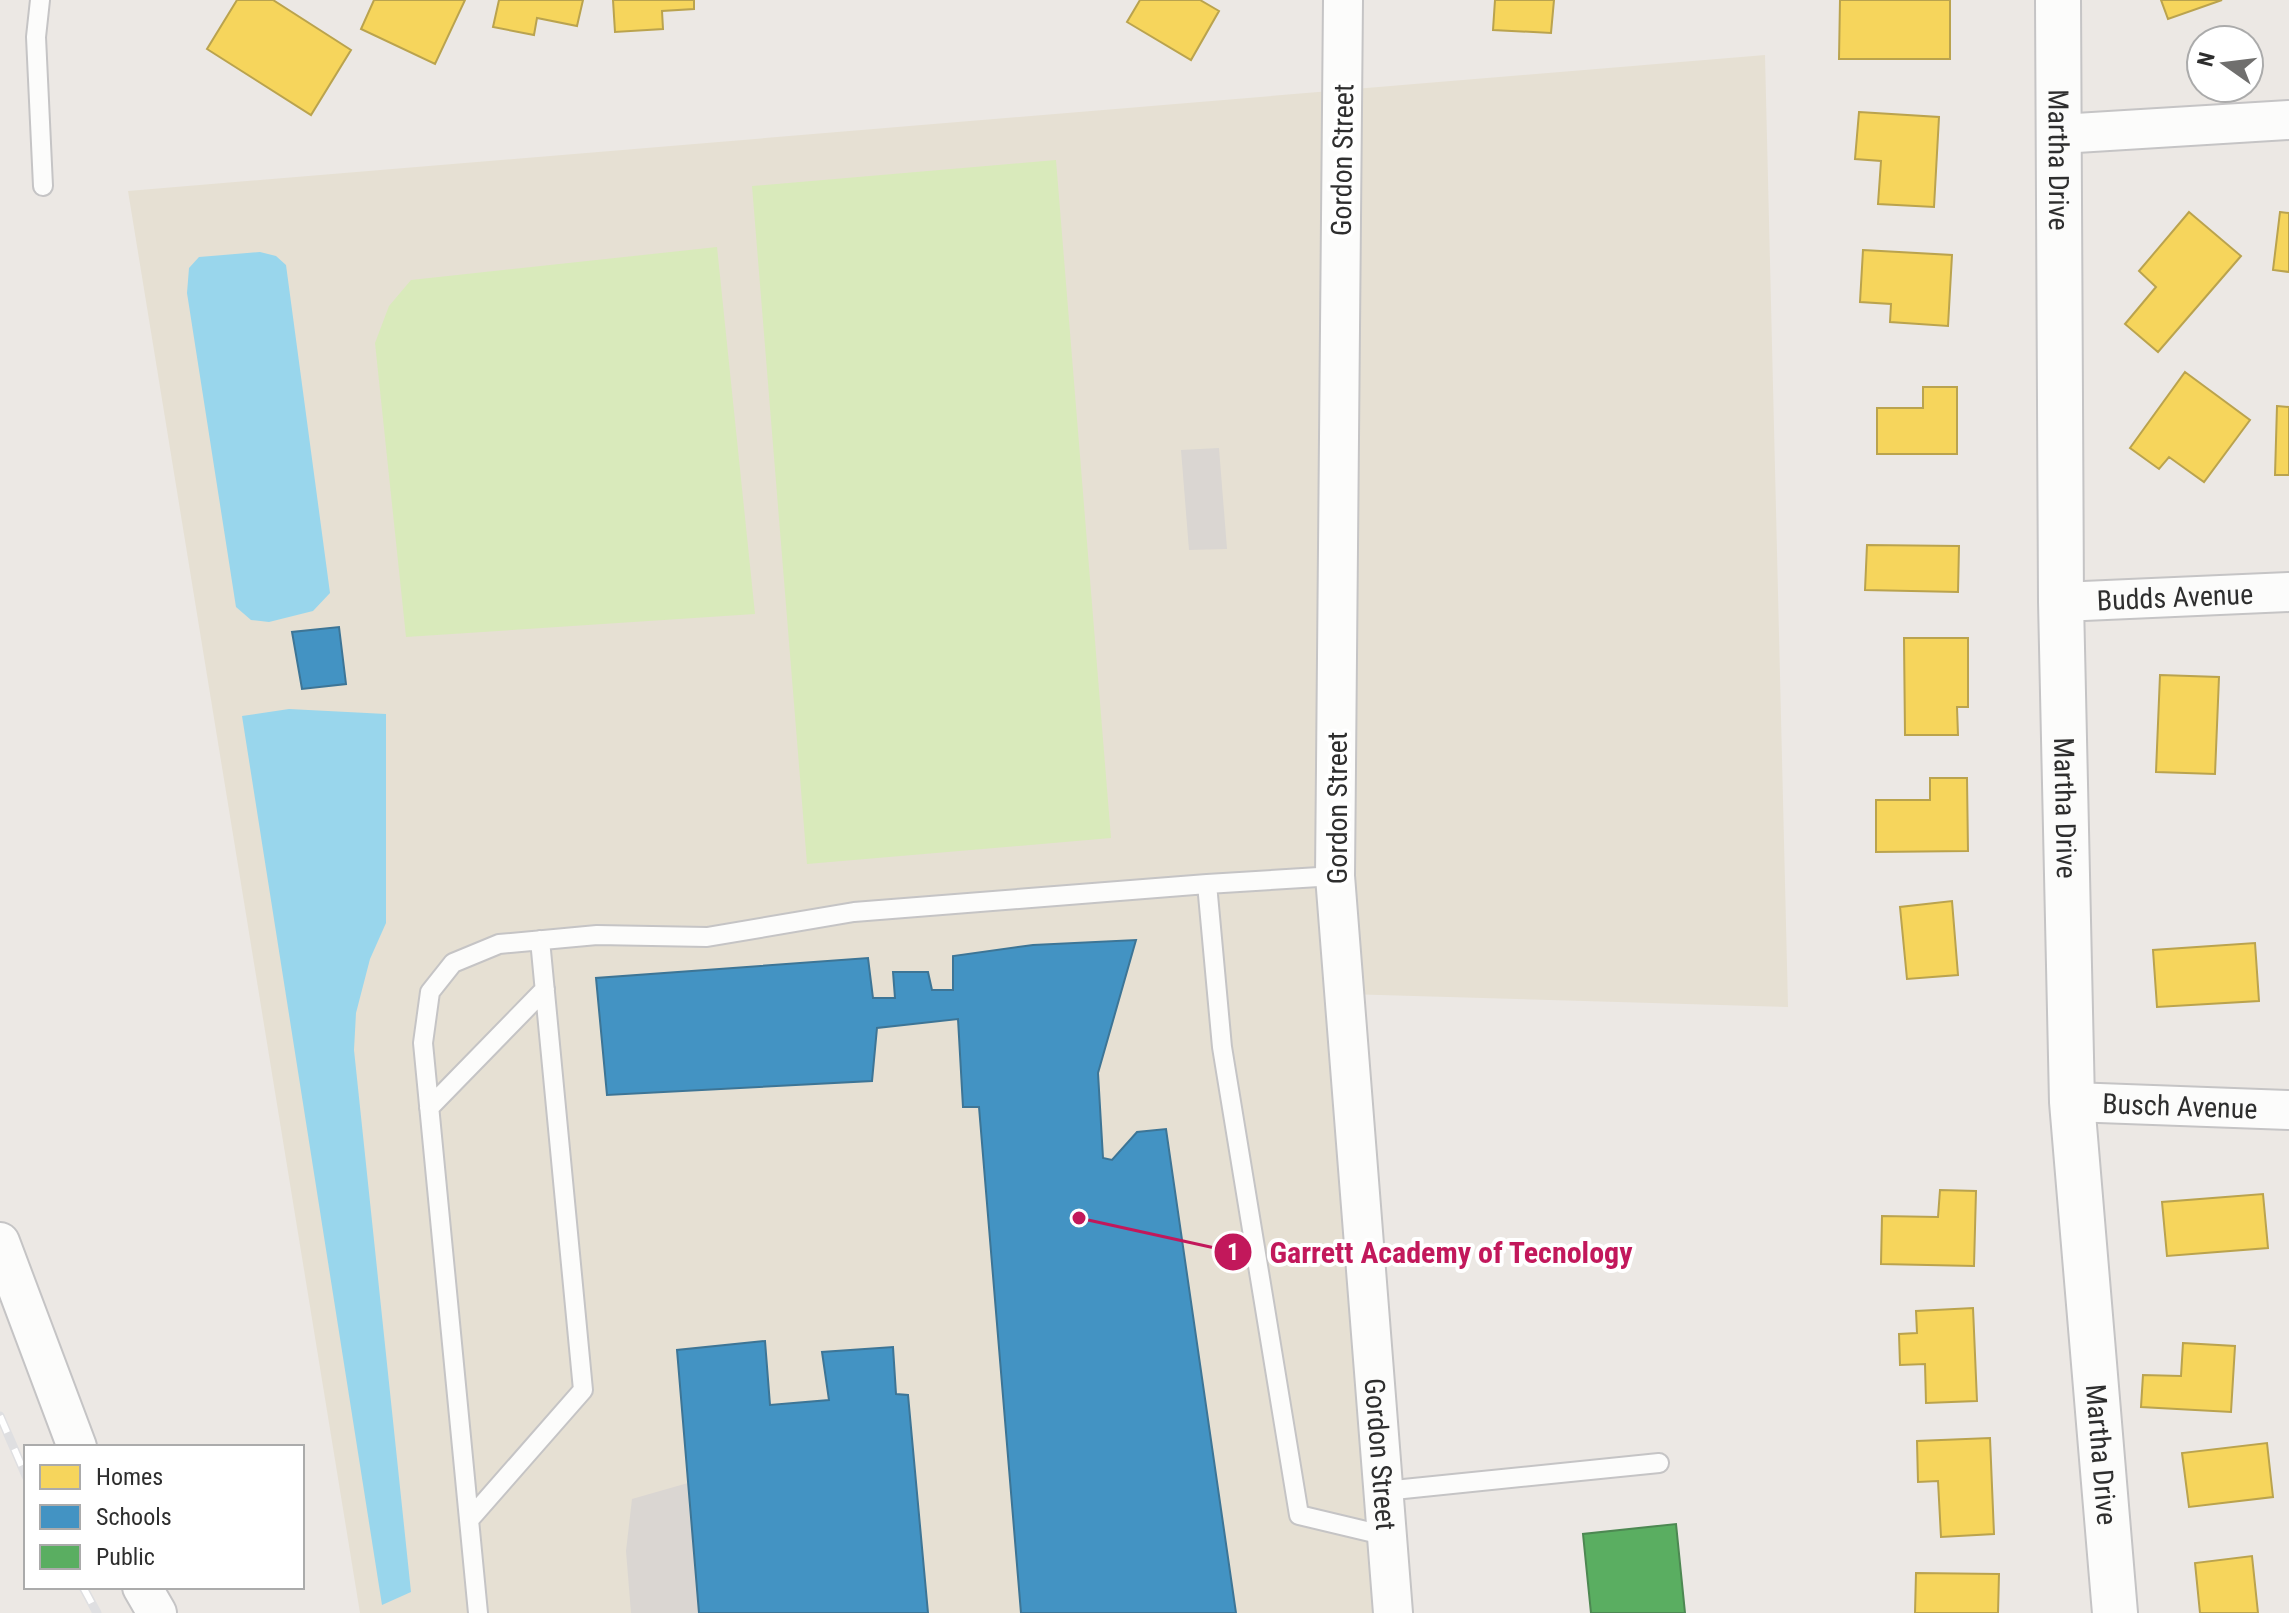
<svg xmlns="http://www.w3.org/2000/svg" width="2289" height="1613" font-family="'Roboto Condensed',sans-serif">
<rect width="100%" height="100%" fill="#ece8e4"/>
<path fill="#e6e0d3" d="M 1765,55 L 1788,1007 L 1345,994 L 1393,1613 L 360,1613 L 128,191 Z"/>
<path fill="#d9eabb" d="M 1056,160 L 1111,838 L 807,864 L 752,186 Z
M 717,247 L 755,614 L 406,637 L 375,343 L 389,306 L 411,280 Z"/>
<path fill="#dad6d2" d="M 1219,448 L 1227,549 L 1189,550 L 1181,450 Z
M 688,1483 L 699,1613 L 631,1613 L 626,1551 L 632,1499 Z"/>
<path fill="#99d6ec" d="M 260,252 L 276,256 L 286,265 L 330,593 L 313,611 L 269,622 L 251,620 L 236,607 L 187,293 L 189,268 L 199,257 Z
M 289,709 L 386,714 L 386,923 L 370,959 L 356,1013 L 354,1050 L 411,1592 L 382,1605 L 242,716 Z"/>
<path fill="#f6d55c" stroke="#baa34e" stroke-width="2" d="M 237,0 L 273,0 L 351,50 L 311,115 L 207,49 Z
M 374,0 L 465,0 L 435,64 L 361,29 Z
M 499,0 L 583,0 L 577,26 L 537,18 L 534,35 L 493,27 Z
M 613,0 L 694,0 L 694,9 L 662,11 L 663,29 L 615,32 Z
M 1140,0 L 1200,0 L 1219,11 L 1191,60 L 1127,22 Z
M 1495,0 L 1554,0 L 1551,33 L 1493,30 Z
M 1840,0 L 1950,0 L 1950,59 L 1839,59 Z
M 2161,0 L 2222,0 L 2168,19 Z
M 1859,112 L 1939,117 L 1934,207 L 1878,204 L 1881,161 L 1855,159 Z
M 2189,212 L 2241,256 L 2158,352 L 2125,324 L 2156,287 L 2139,271 Z
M 2280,212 L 2289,213 L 2289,272 L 2273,270 Z
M 1863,250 L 1952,255 L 1948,326 L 1890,322 L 1891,304 L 1860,302 Z
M 2185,372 L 2250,420 L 2204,482 L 2169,457 L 2159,469 L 2130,448 Z
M 1923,387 L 1957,387 L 1957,454 L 1877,454 L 1877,408 L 1923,408 Z
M 2277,406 L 2289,407 L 2289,475 L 2275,475 Z
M 1867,545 L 1959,546 L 1958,592 L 1865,590 Z
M 1904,638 L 1968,638 L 1968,707 L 1957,707 L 1958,735 L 1905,735 Z
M 2160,675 L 2219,677 L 2215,774 L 2156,772 Z
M 1930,778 L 1967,778 L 1968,851 L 1876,852 L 1876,800 L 1930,800 Z
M 1952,901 L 1958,975 L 1907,979 L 1900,907 Z
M 2255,943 L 2259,1001 L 2157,1007 L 2153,950 Z
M 1940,1190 L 1976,1191 L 1974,1266 L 1881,1264 L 1882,1216 L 1938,1217 Z
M 2263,1194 L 2268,1248 L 2167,1256 L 2162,1202 Z
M 1973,1308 L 1977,1401 L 1926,1403 L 1925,1364 L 1900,1365 L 1899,1334 L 1917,1333 L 1916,1311 Z
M 2183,1343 L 2235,1346 L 2231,1412 L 2141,1407 L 2143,1375 L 2181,1376 Z
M 1990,1438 L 1994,1534 L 1941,1537 L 1938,1481 L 1918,1482 L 1917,1441 Z
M 2267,1443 L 2273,1497 L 2189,1507 L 2182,1453 Z
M 2252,1556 L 2258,1613 L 2200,1613 L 2195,1563 Z
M 1916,1573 L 1999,1574 L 1998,1613 L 1915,1613 Z"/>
<path fill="#4393c3" stroke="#3d7596" stroke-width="2" d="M 339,627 L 346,684 L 302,689 L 292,632 Z
M 1136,940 L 1098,1073 L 1103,1158 L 1112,1160 L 1137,1132 L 1166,1129 L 1236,1613 L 1021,1613 L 979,1107 L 963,1107 L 958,1019 L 877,1028 L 872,1081 L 607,1095 L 596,978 L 868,958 L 873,998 L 895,998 L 893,972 L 928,972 L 932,990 L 953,990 L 953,956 L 1033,945 Z
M 765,1341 L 770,1405 L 829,1400 L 822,1352 L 893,1347 L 896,1394 L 908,1395 L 928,1613 L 699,1613 L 677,1350 Z"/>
<path fill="#5aae61" stroke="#4d8852" stroke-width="2" d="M 1676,1524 L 1685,1613 L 1591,1613 L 1583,1534 Z"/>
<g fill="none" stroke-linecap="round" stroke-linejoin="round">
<defs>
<path id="service" d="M 40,0 L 36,37 L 43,186
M 1335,876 L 1207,884 L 1222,1047 L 1299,1515 L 1387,1536
M 429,1108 L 545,989
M 1384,1491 L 1659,1463
M 469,1520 L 583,1390 L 540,940
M 478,1613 L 423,1043 L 430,992 L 453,963 L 499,944 L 597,935 L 707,937 L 854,912 L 1207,884"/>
<g id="minor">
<path id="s1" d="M 1343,0 L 1335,876 L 1393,1613"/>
<path d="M 2060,134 L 2289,120"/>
<path id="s2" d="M 2061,602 L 2289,592"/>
<path id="s3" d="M 2072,1102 L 2289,1110"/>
<path d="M 0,1242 L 77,1447"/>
<path d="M 142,1587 L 157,1613"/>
</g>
<g id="tertiary">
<path id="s4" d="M 2058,0 L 2061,602 L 2072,1102 L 2115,1613"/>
</g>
</defs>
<use href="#service" stroke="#c5c4c5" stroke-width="22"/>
<use href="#minor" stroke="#c5c4c5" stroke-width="42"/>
<use href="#tertiary" stroke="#c5c4c5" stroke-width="48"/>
<use href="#service" stroke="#fcfcfb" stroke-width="18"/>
<use href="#minor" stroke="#fcfcfb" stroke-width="38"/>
<use href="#tertiary" stroke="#fcfcfb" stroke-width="44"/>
<defs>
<path id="rail" d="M 0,1416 L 26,1476
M 83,1587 L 97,1613"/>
</defs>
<use href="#rail" stroke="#dfdfe1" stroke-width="9"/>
<use href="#rail" stroke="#fff" stroke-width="6" stroke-dasharray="18" stroke-linecap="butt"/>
</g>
<g text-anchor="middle" stroke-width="8" stroke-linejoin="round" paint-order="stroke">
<g font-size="28" fill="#2e2e2e" stroke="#fff">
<text dy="10" stroke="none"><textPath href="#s4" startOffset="160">Martha Drive</textPath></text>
<text transform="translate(1342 160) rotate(-89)" y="10">Gordon Street</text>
<text dy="10" stroke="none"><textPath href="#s2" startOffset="114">Budds Avenue</textPath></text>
<text dy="10" stroke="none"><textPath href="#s4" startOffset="808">Martha Drive</textPath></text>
<text transform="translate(1337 808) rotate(-90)" y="10">Gordon Street</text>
<text dy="10" stroke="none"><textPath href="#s3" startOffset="108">Busch Avenue</textPath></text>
<text dy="10" stroke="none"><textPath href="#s1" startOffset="1456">Gordon Street</textPath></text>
<text dy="10" stroke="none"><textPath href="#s4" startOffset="1456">Martha Drive</textPath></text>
</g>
</g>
<path fill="none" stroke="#c2185b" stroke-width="3" d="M1079 1218L1233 1252"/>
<g fill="#c2185b" stroke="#fff" stroke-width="3">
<circle cx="1079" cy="1218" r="8"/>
<circle cx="1233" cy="1252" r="20"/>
</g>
<g font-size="24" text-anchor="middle" font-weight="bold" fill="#fff">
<text x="1233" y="1260">1</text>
</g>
<g font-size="30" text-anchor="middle" font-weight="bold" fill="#c2185b" stroke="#fff" stroke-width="8" stroke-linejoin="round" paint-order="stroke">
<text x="1451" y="1263">Garrett Academy of Tecnology</text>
</g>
<rect x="24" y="1445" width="280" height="144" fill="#ffffff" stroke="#ababab" stroke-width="2"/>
<rect x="40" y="1465" width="40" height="24" fill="#f6d55c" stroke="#ababab" stroke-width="2"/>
<text x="96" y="1485" font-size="24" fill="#2e2e2e">Homes</text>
<rect x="40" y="1505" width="40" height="24" fill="#4393c3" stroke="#ababab" stroke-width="2"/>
<text x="96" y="1525" font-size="24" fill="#2e2e2e">Schools</text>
<rect x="40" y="1545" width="40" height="24" fill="#5aae61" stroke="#ababab" stroke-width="2"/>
<text x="96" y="1565" font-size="24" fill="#2e2e2e">Public</text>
<g transform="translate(2225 64) rotate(284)"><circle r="38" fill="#ffffff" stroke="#ababab" stroke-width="2"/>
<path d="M0-6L14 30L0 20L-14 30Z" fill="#706f6e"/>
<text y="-12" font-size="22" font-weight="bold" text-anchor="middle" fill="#2e2e2e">N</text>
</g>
</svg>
